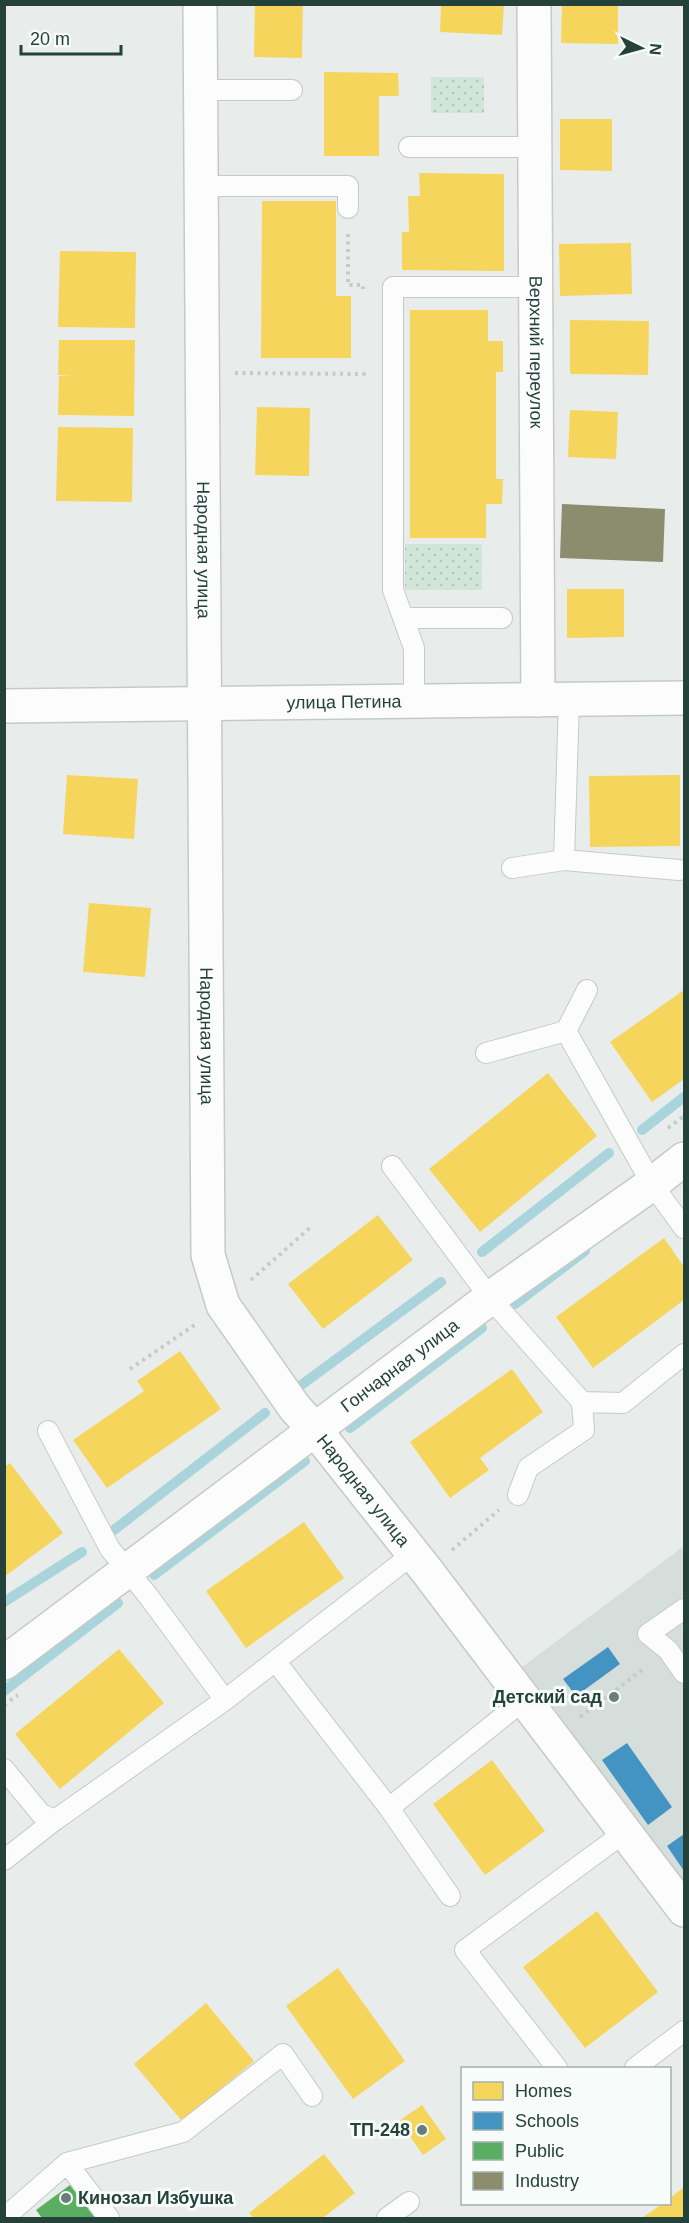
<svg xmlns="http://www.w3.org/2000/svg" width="689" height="2223" font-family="Arial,sans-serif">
<defs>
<pattern id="grass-dots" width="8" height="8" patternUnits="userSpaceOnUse" patternTransform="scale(1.5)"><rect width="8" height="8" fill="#d1e6d8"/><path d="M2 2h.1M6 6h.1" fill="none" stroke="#b3c6ba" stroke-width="1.8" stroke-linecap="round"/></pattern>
</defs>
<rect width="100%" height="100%" fill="#e8edeb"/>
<path fill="#d6dedb" d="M 684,1546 L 684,1881 L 522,1667 Z"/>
<path fill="url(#grass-dots)" d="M 431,77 L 484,77 L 484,113 L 431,113 Z
M 405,544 L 482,544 L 482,590 L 405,590 Z"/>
<path fill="#f6d55c" d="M 255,4 L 303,4 L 302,58 L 254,57 Z
M 441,4 L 504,4 L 502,35 L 440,32 Z
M 562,4 L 618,4 L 618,44 L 561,43 Z
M 324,72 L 398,73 L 399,96 L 379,96 L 379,156 L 324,156 Z
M 560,119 L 612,119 L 612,171 L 560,170 Z
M 419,173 L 504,174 L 504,271 L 402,270 L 402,232 L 409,232 L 408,196 L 420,196 Z
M 262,201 L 336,201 L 336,296 L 351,296 L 351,358 L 261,358 Z
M 631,243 L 632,294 L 560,296 L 559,244 Z
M 60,251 L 136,252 L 135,328 L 58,327 Z
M 410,310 L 488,310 L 488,341 L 503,341 L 503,372 L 496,372 L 496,479 L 503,479 L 502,504 L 486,504 L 486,538 L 410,538 Z
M 570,320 L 649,321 L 648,375 L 570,374 Z
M 59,340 L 135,340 L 134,416 L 58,415 L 59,376 L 72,376 L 58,375 Z
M 257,407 L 310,408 L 309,476 L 255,475 Z
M 570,410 L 618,412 L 616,459 L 568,457 Z
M 58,427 L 133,428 L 132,502 L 56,501 Z
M 567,589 L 624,589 L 624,637 L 567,638 Z
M 67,775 L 138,779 L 134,839 L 63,834 Z
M 680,775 L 680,846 L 590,847 L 589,776 Z
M 89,903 L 151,908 L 145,977 L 83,972 Z
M 684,990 L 684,1079 L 652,1102 L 610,1042 Z
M 548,1073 L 597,1136 L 480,1232 L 429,1169 Z
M 378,1215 L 413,1260 L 323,1329 L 288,1284 Z
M 664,1238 L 684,1267 L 684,1300 L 593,1368 L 556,1317 Z
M 180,1351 L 221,1409 L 107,1488 L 73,1440 L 144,1391 L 137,1381 Z
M 512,1369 L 543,1412 L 480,1458 L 489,1470 L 450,1498 L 410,1442 Z
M 10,1463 L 63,1533 L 4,1577 L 4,1467 Z
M 304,1522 L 344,1578 L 246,1648 L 206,1591 Z
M 119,1649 L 164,1703 L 60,1789 L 15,1734 Z
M 492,1760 L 545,1831 L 485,1875 L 433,1804 Z
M 597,1911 L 658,1992 L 585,2048 L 523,1967 Z
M 338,1968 L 405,2061 L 353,2099 L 286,2006 Z
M 206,2003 L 254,2061 L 182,2121 L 134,2064 Z
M 422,2105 L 446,2139 L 423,2155 L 399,2121 Z
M 324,2154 L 355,2193 L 323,2218 L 254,2218 L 249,2213 Z
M 684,2187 L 684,2218 L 642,2218 L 662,2204 L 670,2204 L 670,2198 Z"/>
<path fill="#4393c3" d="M 608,1647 L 620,1664 L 576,1696 L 563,1679 Z
M 627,1743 L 672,1807 L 648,1825 L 602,1760 Z
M 684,1834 L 684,1871 L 667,1846 Z"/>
<path fill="#5aae61" d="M 70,2185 L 95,2218 L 42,2218 L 36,2210 Z"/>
<path fill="#8c8c6e" d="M 562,504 L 665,509 L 663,562 L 560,558 Z"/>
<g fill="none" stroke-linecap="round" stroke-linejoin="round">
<path stroke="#a9d4db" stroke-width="10" d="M 642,1130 L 684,1097
M 482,1252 L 609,1153
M 515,1304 L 585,1251
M 300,1386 L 441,1282
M 350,1428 L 482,1328
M 114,1530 L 265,1413
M 154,1575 L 305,1461
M 4,1602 L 82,1552
M 4,1691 L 118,1603"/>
<defs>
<path id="lane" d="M 200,90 L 292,90
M 409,147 L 535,147
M 202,186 L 348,186 L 348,208
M 404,618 L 502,618
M 414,700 L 414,648 L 393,590 L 393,287 L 536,287
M 564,860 L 679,870
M 512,868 L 564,860 L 569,700
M 587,990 L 566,1031 L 652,1184 L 684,1228
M 486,1053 L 566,1031
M 392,1166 L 490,1298 L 582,1402 L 623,1403 L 684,1354
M 48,1431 L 110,1549 L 149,1597 L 225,1700
M 518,1495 L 528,1468 L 584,1430 L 582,1402
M 684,1609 L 648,1634 L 668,1650 L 684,1673
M 276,1662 L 389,1808 L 450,1896
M 4,1769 L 41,1814 L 55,1820 L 225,1700 L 413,1554
M 389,1808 L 524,1700
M 4,1860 L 55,1820
M 557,2068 L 465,1950 L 625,1832
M 635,2068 L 684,2031
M 67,2163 L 109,2218
M 4,2218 L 67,2163 L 183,2132 L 283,2054 L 312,2096
M 387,2218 L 409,2202"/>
<g id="street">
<path id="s1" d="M 200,4 L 208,1255 L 223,1305 L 295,1408 L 316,1431 L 427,1571 L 684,1910"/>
<path id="s2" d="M 534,4 L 538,700"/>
<path id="s3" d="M 4,1663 L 490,1298 L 652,1184 L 684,1159"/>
</g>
<g id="secondary">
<path id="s4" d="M 4,706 L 684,698"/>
</g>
</defs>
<use href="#lane" stroke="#c5cac8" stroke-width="22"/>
<use href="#street" stroke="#c5cac8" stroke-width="36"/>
<use href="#secondary" stroke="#c3cbc8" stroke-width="36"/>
<path stroke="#c3ccca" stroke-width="4" stroke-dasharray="3 4.5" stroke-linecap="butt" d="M 348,234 L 348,285 L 363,285 L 363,289
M 235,373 L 364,374 L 364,372
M 668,1128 L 684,1116
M 251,1280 L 312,1226
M 130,1369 L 196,1324
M 452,1550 L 499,1510
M 4,1705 L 18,1695
M 580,1717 L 646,1667"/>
<use href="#lane" stroke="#fcfcfc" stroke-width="20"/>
<use href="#street" stroke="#fcfcfc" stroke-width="33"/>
<use href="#secondary" stroke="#fcfcfc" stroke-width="33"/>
</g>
<g fill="#697e78" stroke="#f7fbf9" stroke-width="2">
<circle cx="614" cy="1697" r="6"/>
<circle cx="422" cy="2130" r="6"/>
<circle cx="66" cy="2198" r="6"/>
</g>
<g text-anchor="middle" stroke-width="6" stroke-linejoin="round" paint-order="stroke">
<g font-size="18" fill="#24423a" stroke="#f7fbf9">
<text dy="6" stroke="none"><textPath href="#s2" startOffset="348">Верхний переулок</textPath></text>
<text dy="6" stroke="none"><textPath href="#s1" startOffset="546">Народная улица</textPath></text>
<text dy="6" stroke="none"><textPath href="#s4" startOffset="340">улица Петина</textPath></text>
<text dy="6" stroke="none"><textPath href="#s1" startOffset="1032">Народная улица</textPath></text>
<text dy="6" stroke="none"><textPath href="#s3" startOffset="495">Гончарная улица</textPath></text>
<text dy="6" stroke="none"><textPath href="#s1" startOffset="1536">Народная улица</textPath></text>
</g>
<g font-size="18" font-weight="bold" fill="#24423a" stroke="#f7fbf9" text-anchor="end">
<text x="602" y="1703">Детский сад</text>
<text x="410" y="2136">ТП-248</text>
<text x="78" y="2204" text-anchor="start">Кинозал Избушка</text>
</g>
</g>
<rect width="689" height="2223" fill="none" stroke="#24423a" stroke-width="12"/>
<rect x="461" y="2067" width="210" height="138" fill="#f7fbf9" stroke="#a3b1ad" stroke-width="1.5"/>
<rect x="473" y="2082" width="30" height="18" fill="#f6d55c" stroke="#a3b1ad" stroke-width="1.5"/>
<text x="515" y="2097" font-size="18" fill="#24423a">Homes</text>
<rect x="473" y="2112" width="30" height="18" fill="#4393c3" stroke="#a3b1ad" stroke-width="1.5"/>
<text x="515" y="2127" font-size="18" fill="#24423a">Schools</text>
<rect x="473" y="2142" width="30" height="18" fill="#5aae61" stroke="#a3b1ad" stroke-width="1.5"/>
<text x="515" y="2157" font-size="18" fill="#24423a">Public</text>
<rect x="473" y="2172" width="30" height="18" fill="#8c8c6e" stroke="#a3b1ad" stroke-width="1.5"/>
<text x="515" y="2187" font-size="18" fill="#24423a">Industry</text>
<g transform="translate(641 48) rotate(95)" stroke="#f7fbf9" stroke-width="4.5" paint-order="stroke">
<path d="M0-4.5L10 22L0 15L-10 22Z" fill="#24423a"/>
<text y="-9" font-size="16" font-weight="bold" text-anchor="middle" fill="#24423a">N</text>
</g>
<path d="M21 45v9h100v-9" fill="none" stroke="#24423a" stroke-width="3"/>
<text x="30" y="45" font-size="18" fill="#24423a" stroke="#f7fbf9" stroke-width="4.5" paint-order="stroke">20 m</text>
</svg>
